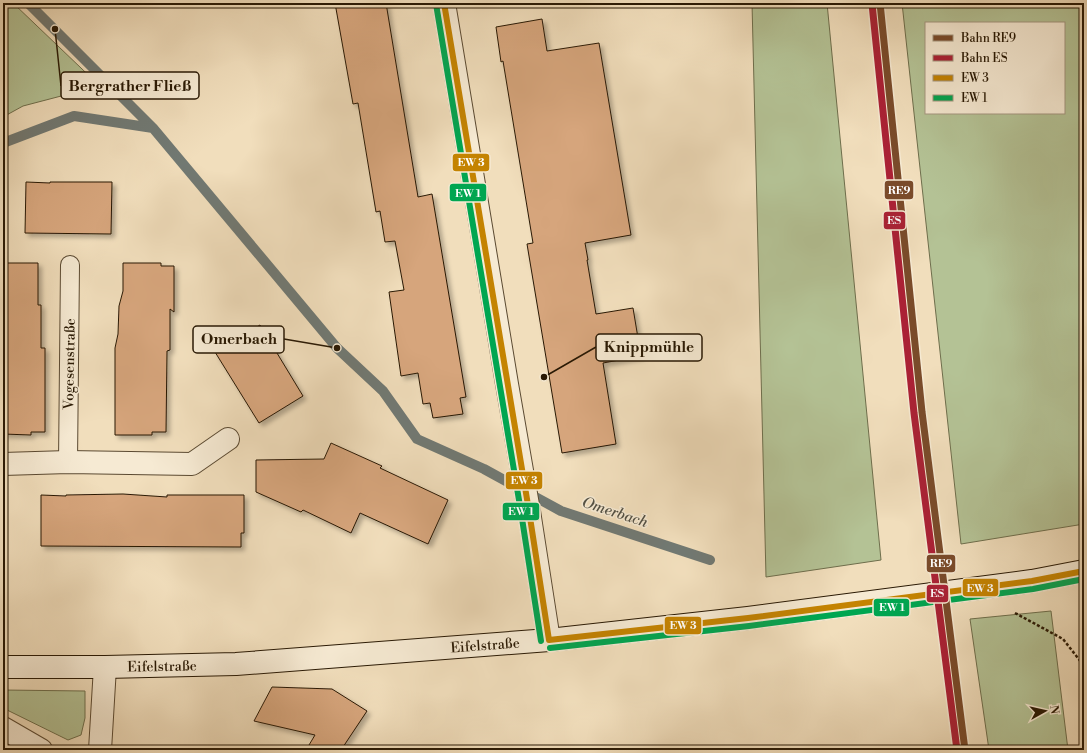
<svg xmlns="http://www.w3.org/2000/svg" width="1087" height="753" font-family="'Libre Bodoni',serif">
<defs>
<filter id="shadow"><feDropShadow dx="3.5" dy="3.5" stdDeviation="2" flood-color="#0004"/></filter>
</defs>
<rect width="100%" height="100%" fill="#f1debc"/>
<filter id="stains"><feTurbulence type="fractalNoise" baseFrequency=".005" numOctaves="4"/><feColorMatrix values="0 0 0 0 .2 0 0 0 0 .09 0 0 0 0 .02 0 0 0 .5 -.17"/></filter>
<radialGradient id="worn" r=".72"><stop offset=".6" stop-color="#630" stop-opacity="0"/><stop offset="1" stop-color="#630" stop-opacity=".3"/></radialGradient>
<path fill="#b4c295" stroke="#6e6e4c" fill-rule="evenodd" d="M 3,3 L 13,3 L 104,90 L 65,95 L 23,106 L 3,117 Z
M 752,3 L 827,3 L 881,560 L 766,577 Z
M 902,3 L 1084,3 L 1084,524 L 961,544 ZM 926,23 L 1064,23 L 1064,113 L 926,113 Z
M 1051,611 L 1068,750 L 989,750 L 970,619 Z
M 3,690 L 85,691 L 85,718 L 81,735 L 68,740 L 3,708 Z"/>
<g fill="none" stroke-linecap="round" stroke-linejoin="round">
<path stroke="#717973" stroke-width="10" d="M 28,3 L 153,128
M 3,143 L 74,116 L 153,128 L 337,348 L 383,391 L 417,439 L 484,469 L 561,511 L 710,560"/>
</g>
<path fill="#d6a57c" stroke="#291904" filter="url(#shadow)" d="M 335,3 L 386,3 L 418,197 L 432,194 L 466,397 L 460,398 L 463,414 L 433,418 L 430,403 L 423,404 L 418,373 L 401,376 L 389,292 L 404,290 L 395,241 L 385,242 L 380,211 L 376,212 L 358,103 L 353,104 Z
M 542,19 L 547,51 L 599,43 L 631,235 L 585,243 L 588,260 L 587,260 L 596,314 L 633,308 L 641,356 L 603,363 L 616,444 L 562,453 L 527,244 L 533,243 L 503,61 L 501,62 L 496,27 Z
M 26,182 L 50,183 L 50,182 L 112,182 L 111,234 L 25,233 Z
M 3,263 L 38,263 L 38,305 L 41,305 L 41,348 L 45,348 L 45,432 L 31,432 L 31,435 L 3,434 Z
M 123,263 L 161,263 L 161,266 L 174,266 L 174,312 L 170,309 L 170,350 L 167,351 L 166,432 L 152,432 L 152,435 L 115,435 L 115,348 L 118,334 L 119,306 L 123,291 Z
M 260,325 L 303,396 L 259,423 L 215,352 Z
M 331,443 L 382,466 L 380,468 L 448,500 L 428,544 L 360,513 L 351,533 L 303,510 L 301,512 L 256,492 L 256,460 L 324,459 Z
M 123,494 L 167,497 L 167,495 L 244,495 L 244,533 L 241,533 L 241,547 L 41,546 L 41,495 L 66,496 L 66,495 Z
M 272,687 L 332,689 L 367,711 L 341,750 L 306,750 L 315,735 L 254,721 Z"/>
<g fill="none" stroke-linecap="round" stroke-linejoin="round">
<defs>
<path id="lane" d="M 68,462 L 70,265"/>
<path id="street" d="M 444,3 L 507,384 L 529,511 L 549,640
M 3,464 L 68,462 L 192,464 L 228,439
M 3,728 L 41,750
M 100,750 L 105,667"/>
<path id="secondary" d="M 3,667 L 105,667 L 236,664 L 549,640 L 748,618 L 1032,581 L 1084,571"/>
</defs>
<use href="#lane" stroke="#5b4a32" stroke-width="20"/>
<use href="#street" stroke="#5b4a32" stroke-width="24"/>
<use href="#secondary" stroke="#291904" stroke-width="24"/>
<path stroke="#291904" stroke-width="2.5" stroke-dasharray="3 2" stroke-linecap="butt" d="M 1015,613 L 1063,639 L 1081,662 L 1084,671"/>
<use href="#lane" stroke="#f6ead3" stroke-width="18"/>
<use href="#street" stroke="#f6ead3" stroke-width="22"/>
<use href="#secondary" stroke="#f6ead3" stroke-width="22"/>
<defs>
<path id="bus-1" d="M 444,3 L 529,511 L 549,640
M 549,640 L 748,618 L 1032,581 L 1084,571"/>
<path id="bus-2" d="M 436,4 L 521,512 L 541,641
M 550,648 L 749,626 L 1033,589 L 1084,579"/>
</defs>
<use href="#bus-1" stroke="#f6ead3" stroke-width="9"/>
<use href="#bus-2" stroke="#f6ead3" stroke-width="9"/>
<use href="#bus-1" stroke="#c48301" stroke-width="6"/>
<use href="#bus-2" stroke="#00a651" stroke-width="6"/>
<defs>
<path id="rail-1" d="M 880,3 L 922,412 L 965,750"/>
<path id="rail-2" d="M 872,4 L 914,413 L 957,750"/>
</defs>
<use href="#rail-1" stroke="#f6ead3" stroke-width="10"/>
<use href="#rail-2" stroke="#f6ead3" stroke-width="10"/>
<use href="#rail-1" stroke="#7a4b2a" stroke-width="7"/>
<use href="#rail-2" stroke="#aa2135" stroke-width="7"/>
</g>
<g text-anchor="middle" stroke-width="3" stroke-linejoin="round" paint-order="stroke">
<g font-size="14" fill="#291904" stroke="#f6ead3">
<text transform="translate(69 364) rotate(-89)" y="5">Vogesenstraße</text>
<text transform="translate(485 645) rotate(-4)" y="5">Eifelstraße</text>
<text transform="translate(162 666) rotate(-1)" y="5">Eifelstraße</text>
</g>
<g font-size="15" font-style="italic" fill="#535145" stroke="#f6ead3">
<text transform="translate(615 512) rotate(18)" y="5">Omerbach</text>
</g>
</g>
<path fill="none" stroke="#291904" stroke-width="1.5" d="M55 29L61 86M337 348L284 339M544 377L596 347"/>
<g fill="#291904" stroke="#f6ead3" stroke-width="1.5">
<circle cx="55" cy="29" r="4"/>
<circle cx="337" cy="348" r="4"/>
<circle cx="544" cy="377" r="4"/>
</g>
<g fill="#f6ead3" stroke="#291904" stroke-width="1.5">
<rect x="61" y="72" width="138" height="27" rx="4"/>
<rect x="193" y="326" width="91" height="27" rx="4"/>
<rect x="596" y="334" width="106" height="27" rx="4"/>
</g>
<g font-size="15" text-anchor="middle" font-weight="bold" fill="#291904">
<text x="130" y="91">Bergrather Fließ</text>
<text x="239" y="344">Omerbach</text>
<text x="649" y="352">Knippmühle</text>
</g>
<g stroke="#f6ead3" stroke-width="1.5">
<rect x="452" y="153" width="38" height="19" rx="4" fill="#c48301"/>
<rect x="884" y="180" width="30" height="20" rx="4" fill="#7a4b2a"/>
<rect x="449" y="183" width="38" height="19" rx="4" fill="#00a651"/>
<rect x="883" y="211" width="23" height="19" rx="4" fill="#aa2135"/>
<rect x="505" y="471" width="38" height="19" rx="4" fill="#c48301"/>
<rect x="502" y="502" width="38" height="19" rx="4" fill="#00a651"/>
<rect x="926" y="554" width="30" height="19" rx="4" fill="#7a4b2a"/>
<rect x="962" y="578" width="37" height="19" rx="4" fill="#c48301"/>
<rect x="926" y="584" width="23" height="19" rx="4" fill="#aa2135"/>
<rect x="873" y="598" width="37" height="19" rx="4" fill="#00a651"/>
<rect x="664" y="616" width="38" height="19" rx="4" fill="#c48301"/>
</g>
<g font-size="11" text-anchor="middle" font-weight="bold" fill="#fff">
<text x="471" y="166">EW 3</text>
<text x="899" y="194">RE9</text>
<text x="468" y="197">EW 1</text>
<text x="894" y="224">ES</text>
<text x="524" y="484">EW 3</text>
<text x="521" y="515">EW 1</text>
<text x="941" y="567">RE9</text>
<text x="980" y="592">EW 3</text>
<text x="937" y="597">ES</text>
<text x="892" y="611">EW 1</text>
<text x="683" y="629">EW 3</text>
</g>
<rect width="1087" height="753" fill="none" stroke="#f1debc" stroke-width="16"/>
<rect x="4" y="4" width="1079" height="745" fill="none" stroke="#291904" stroke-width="2"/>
<rect x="8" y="8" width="1071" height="737" fill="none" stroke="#291904"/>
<rect x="925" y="22" width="140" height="92" fill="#f6ead3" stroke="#a49680"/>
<rect x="933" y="35" width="20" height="6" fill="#7a4b2a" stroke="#a49680"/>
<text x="961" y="42" font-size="12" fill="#291904">Bahn RE9</text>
<rect x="933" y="55" width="20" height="6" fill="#aa2135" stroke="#a49680"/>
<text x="961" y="62" font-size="12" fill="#291904">Bahn ES</text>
<rect x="933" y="75" width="20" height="6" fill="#c48301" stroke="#a49680"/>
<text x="961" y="82" font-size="12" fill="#291904">EW 3</text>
<rect x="933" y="95" width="20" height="6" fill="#00a651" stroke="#a49680"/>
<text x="961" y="102" font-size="12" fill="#291904">EW 1</text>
<g transform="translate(1045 711) rotate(82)" stroke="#f6ead3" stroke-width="3" paint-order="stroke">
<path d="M0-3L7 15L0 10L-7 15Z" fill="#291904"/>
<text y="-6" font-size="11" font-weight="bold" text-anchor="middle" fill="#291904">N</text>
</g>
<rect width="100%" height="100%" filter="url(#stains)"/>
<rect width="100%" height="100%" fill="url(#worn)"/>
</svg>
